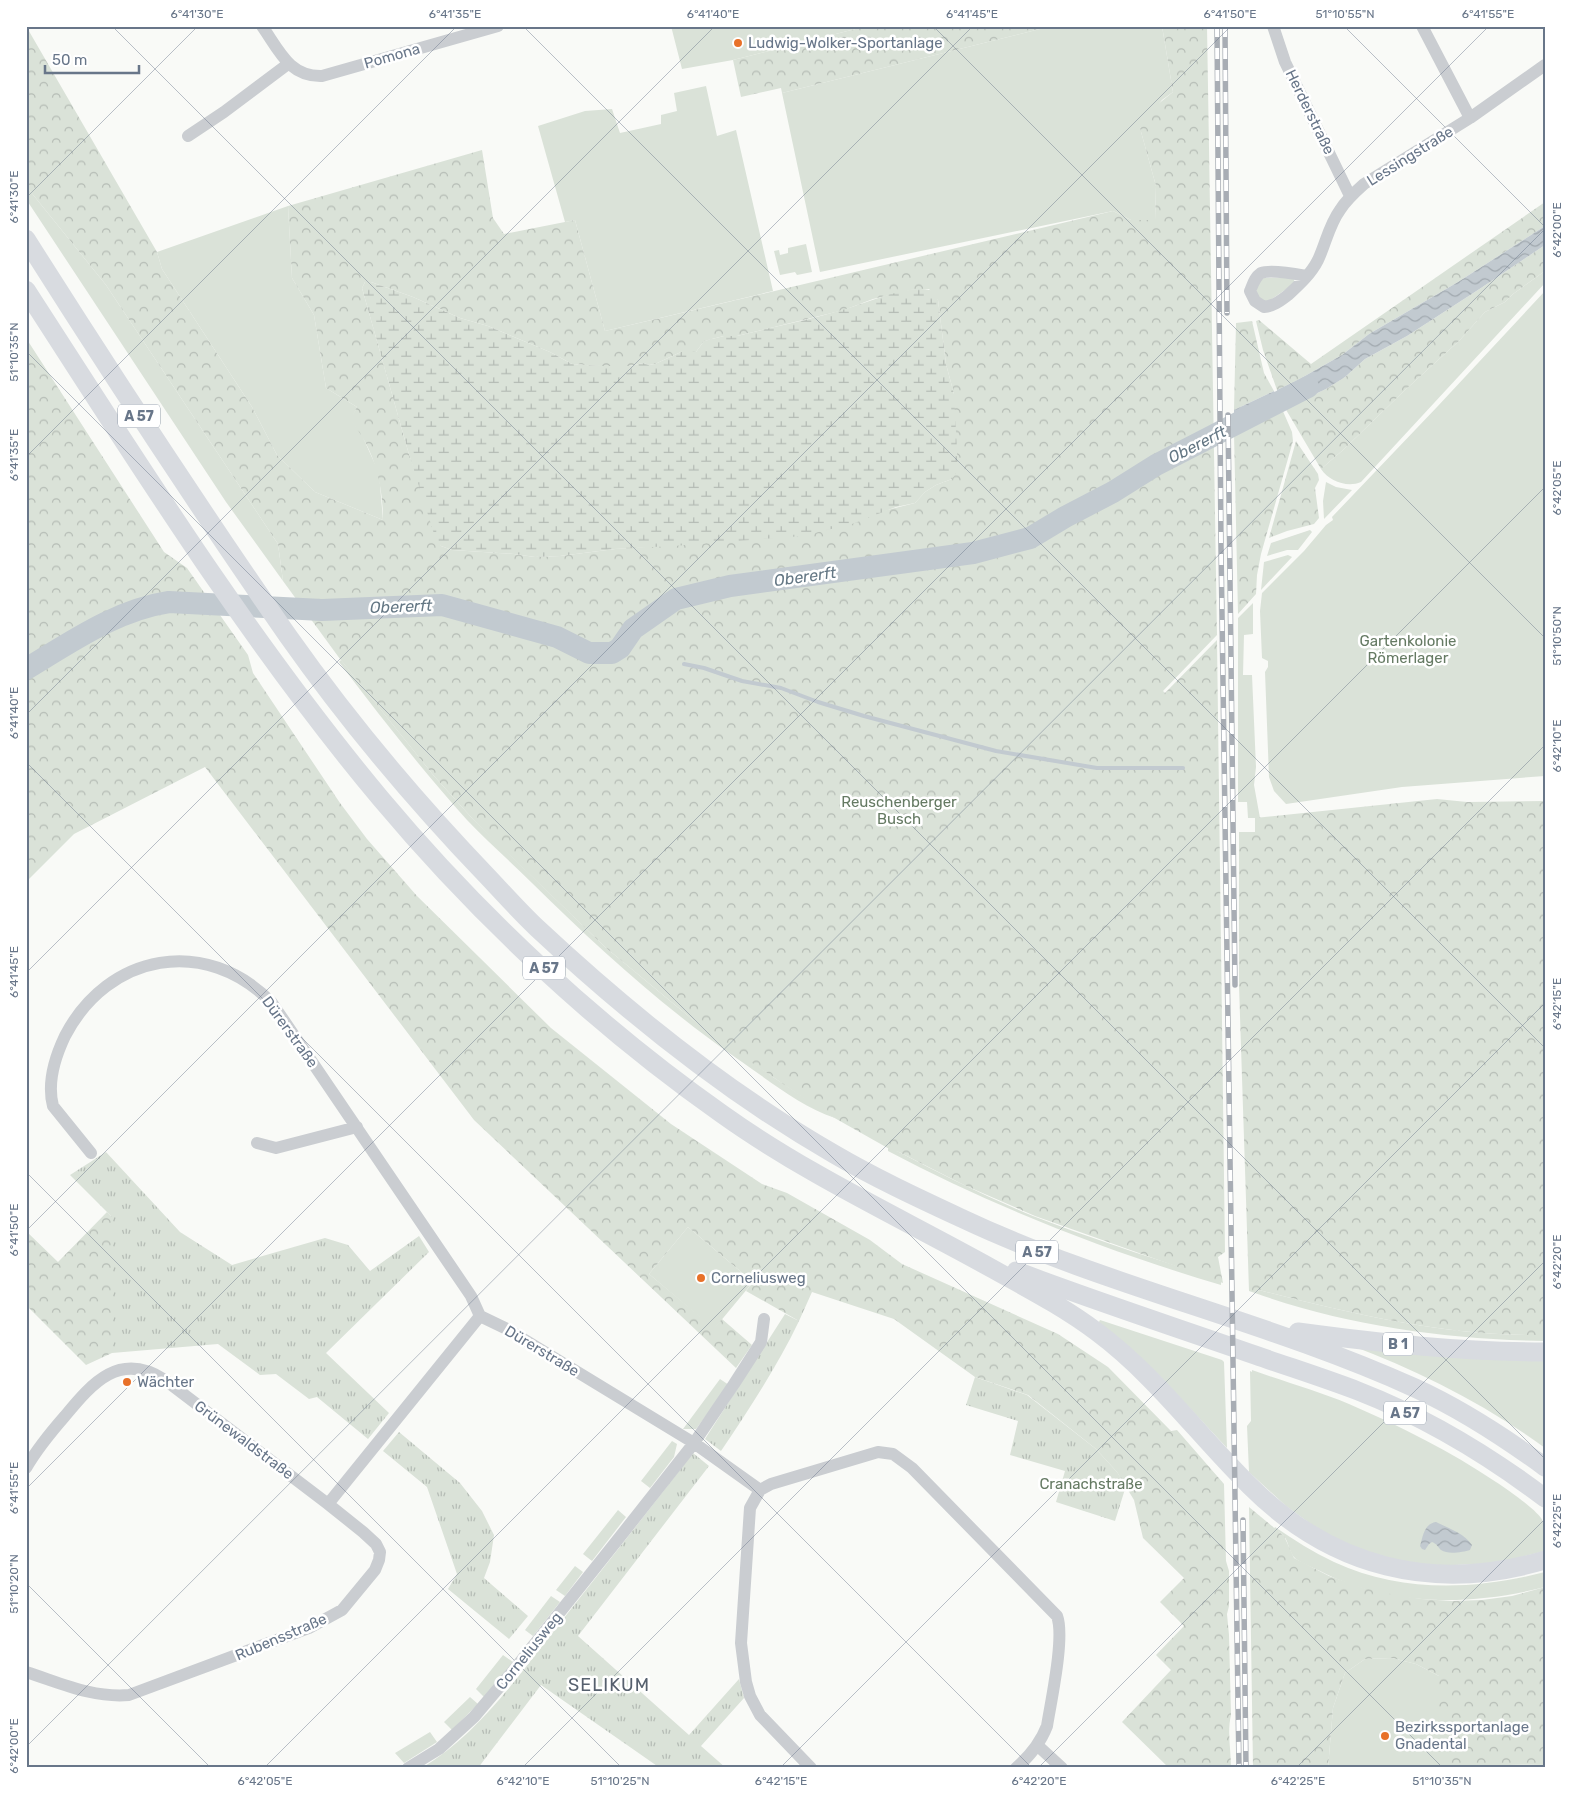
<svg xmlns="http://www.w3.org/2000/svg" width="1571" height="1794" font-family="Rubik,sans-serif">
<defs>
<pattern id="forest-crowns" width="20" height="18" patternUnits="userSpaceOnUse" patternTransform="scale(1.25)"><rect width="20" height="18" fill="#dae2d8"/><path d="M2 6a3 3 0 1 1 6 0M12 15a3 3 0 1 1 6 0" fill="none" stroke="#b5bcb5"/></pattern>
<pattern id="wetland-marsh" width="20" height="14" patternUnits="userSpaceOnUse" patternTransform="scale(1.25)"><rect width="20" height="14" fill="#dae2d8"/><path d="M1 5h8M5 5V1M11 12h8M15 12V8" fill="none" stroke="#b5bcb5"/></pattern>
<pattern id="park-tufts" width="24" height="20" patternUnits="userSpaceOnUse" patternTransform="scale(1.25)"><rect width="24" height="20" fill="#dae2d8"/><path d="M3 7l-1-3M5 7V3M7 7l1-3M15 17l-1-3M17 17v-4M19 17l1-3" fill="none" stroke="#b5bcb5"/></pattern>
<pattern id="water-waves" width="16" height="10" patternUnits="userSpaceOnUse" patternTransform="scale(1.25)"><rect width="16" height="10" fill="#c2cad0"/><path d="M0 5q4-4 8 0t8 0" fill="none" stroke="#a1a9af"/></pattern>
</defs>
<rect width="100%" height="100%" fill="#f9faf7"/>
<path fill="#dae2d8" d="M 671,26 L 867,26 L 733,60 L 682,69 Z
M 1052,26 L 1162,26 L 1173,92 L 1162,100 L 1140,128 L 1156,186 L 1155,220 L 1131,220 L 1113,211 L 820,272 L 782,93 Z
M 706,86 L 717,136 L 736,130 L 773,291 L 605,331 L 575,220 L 565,222 L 538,126 L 585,111 L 612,109 L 620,133 L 661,124 L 661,115 L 677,111 L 674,93 Z
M 26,186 L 106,285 L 278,544 L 283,581 L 226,502 L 26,199 Z
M 288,206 L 292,278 L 314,315 L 326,388 L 357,407 L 351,420 L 361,433 L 379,473 L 383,520 L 315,492 L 277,455 L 252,407 L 162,269 L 157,252 Z
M 806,244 L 812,272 L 797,275 L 795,272 L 780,275 L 774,251 L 779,250 L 780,255 L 788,253 L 788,248 Z
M 1545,271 L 1545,283 L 1361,482 C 1347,488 1329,481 1321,469 L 1343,450 L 1404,391 L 1459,341 L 1485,312 L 1505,302 L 1513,294 Z
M 1293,277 L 1295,283 L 1266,303 L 1256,296 L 1257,283 L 1264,278 Z
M 1545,291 L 1545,776 L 1402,787 L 1286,804 L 1274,791 L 1269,777 L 1265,672 L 1268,667 L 1268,661 L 1262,658 L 1260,611 L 1262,593 L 1304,551 L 1326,525 L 1333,520 L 1332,517 L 1437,407 Z
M 1326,482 L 1336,487 L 1352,490 L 1324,519 L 1323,501 Z
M 1310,530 L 1312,532 L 1298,550 L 1287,550 L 1267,556 L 1271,543 Z
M 1288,555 L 1292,557 L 1261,590 L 1264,562 Z
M 1253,603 L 1253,634 L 1244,635 L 1243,675 L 1252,675 L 1256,767 L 1254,785 L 1260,818 L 1248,818 L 1247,802 L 1238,802 L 1238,618 Z
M 341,660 L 434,776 L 471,817 L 605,947 L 692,1019 L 773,1077 L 835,1118 C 802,1107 771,1082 742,1062 C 666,1010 598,948 532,883 C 511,862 488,842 467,820 C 422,770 380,716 339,662 Z
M 888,1148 L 899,1152 C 943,1175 987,1197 1033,1216 C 1092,1239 1153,1258 1213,1278 L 1221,1282 L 1221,1285 C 1106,1251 994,1207 888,1151 Z
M 688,1227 L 753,1282 L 714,1329 L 649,1274 Z
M 1259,1290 C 1353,1314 1447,1337 1545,1335 L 1545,1341 C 1446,1339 1348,1326 1255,1293 Z
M 1100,1320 L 1222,1360 L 1224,1362 L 1227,1448 L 1158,1374 L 1098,1324 Z
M 1350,1345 L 1545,1360 L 1545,1448 C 1485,1404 1419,1371 1350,1345 Z
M 1252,1370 C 1285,1382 1318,1391 1349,1404 C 1400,1426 1450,1451 1496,1482 C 1507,1489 1534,1508 1541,1518 C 1547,1526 1545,1541 1545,1551 L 1497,1563 L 1435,1566 L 1385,1558 L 1329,1537 L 1286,1506 L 1249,1472 L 1247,1426 L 1251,1421 L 1250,1371 L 1252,1372 Z
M 720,1379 L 729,1385 L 696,1429 L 683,1429 Z
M 672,1441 L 677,1444 L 674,1457 L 650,1488 L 641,1481 Z
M 618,1510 L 626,1517 L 592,1561 L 583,1554 Z
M 1275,1527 C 1294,1540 1313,1552 1334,1562 C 1401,1593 1475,1590 1545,1572 L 1545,1587 C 1470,1606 1390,1607 1320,1571 C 1312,1567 1303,1564 1296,1559 C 1289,1554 1289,1541 1283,1535 C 1281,1533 1277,1531 1274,1529 Z
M 575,1566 L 583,1572 L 565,1596 L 556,1590 Z
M 551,1596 L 560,1602 L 533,1636 L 525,1630 Z
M 503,1655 L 513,1662 L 484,1697 L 476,1689 Z
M 1392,1658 L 1416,1664 L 1439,1676 L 1439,1767 L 1545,1764 L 1545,1768 L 1328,1768 L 1333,1708 L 1345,1673 L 1365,1659 Z
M 470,1697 L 478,1704 L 452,1730 L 444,1722 Z
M 430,1732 L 437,1742 L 404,1763 L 395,1753 Z"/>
<path fill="url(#forest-crowns)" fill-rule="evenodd" d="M 26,26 L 157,252 L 162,269 L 252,407 L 277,455 L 315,492 L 383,520 C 383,484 374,448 350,420 L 357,407 L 326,388 L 314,315 L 292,278 L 288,206 L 482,150 L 493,218 L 504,234 L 575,220 L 605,331 L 1113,211 L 1131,220 L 1155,220 L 1156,186 L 1140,128 L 1147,113 L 1173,92 L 1162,26 L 1207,26 L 1217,635 L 1163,691 L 1165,693 L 1217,640 L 1225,1252 L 1218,1257 L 1223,1283 L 1035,1216 L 964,1185 L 899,1152 L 893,1151 L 824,1112 L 729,1047 L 692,1019 L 605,947 L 497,843 L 471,817 L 434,776 L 340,659 L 283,581 L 278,544 L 106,285 L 26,186 ZM 365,282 L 371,282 L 413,297 L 460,318 L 488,326 L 550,352 L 572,364 L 600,366 L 630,366 L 643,363 L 649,365 L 655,364 L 681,352 L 696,352 L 704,341 L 724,336 L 737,336 L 844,310 L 873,299 L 911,290 L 929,289 L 938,300 L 946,364 L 954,394 L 952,479 L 936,485 L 925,492 L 915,503 L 887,510 L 705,543 L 615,549 L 560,556 L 535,557 L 514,554 L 452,550 L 441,546 L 408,451 L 362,288 Z
M 867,26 L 1052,26 L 782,93 L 781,88 L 741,97 L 733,60 Z
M 1545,202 L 1545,226 L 1458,282 L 1369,334 L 1342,355 L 1296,381 L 1277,390 L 1263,350 L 1256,321 L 1259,320 L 1311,364 Z
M 1545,245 L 1545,271 L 1513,294 L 1505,302 L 1485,312 L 1459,341 L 1404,391 L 1343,450 L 1321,469 L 1285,408 L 1326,389 L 1345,377 L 1365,359 L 1407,336 L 1481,288 Z
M 1252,321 L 1264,373 L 1274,391 L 1234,410 L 1236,323 Z
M 26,338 L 164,552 L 187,568 L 248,655 L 253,673 L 340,803 L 367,839 L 417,896 L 551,1028 L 671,1124 L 762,1184 L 787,1193 L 870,1240 L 902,1264 L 1058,1334 L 1108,1367 L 1171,1431 L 1177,1430 L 1224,1484 L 1226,1561 L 1229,1571 L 1229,1606 L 1227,1614 L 1229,1635 L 1231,1715 C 1227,1732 1231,1750 1231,1768 L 1169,1768 L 1122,1722 L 1171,1670 L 1156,1655 L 1184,1626 L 1160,1602 L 1184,1578 L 1143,1538 L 1134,1500 L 1117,1472 L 1096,1449 L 1028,1395 L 975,1377 L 894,1319 L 812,1292 L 799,1321 L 746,1291 L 753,1282 L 688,1227 L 649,1274 L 714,1328 L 722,1319 L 752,1345 L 736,1368 L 474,1120 L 205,767 L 74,834 L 26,882 Z
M 1282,409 L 1292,432 L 1293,441 L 1261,554 L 1257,575 L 1256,594 L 1238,614 L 1234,433 Z
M 1296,441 L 1318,474 L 1319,480 L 1315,488 L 1319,518 L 1314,524 L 1287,531 L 1269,538 Z
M 1437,799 L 1467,802 L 1545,801 L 1545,1335 C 1447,1337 1353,1314 1259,1290 L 1255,1293 L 1249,1291 L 1239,986 L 1239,832 L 1255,832 L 1255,818 Z
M 107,1212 L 112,1217 L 112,1353 L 86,1365 L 26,1305 L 26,1231 L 58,1262 Z
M 1249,1507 L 1284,1536 L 1294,1558 L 1329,1576 L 1364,1588 L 1395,1595 L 1422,1599 L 1452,1601 L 1482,1600 L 1512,1596 L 1545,1587 L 1545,1764 L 1439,1767 L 1439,1676 L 1416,1664 L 1392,1658 L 1365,1659 L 1345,1673 L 1333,1708 L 1328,1768 L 1253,1768 Z"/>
<path fill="url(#wetland-marsh)" d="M 365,282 L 371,282 L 413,297 L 460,318 L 488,326 L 550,352 L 572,364 L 600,366 L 630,366 L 643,363 L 649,365 L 655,364 L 681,352 L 696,352 L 704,341 L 724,336 L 737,336 C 772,327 808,320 842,310 C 865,304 914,281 935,292 L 938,300 L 946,364 L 954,394 L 958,470 L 952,479 L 936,485 L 925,492 L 915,503 L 896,507 L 852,524 L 802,536 L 673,546 L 615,549 L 560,556 L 535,557 L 514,554 L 452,550 L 441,546 L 435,537 L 408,451 L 362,288 Z"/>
<path fill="url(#park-tufts)" d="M 106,1152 L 180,1232 L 232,1265 L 325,1238 L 348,1245 L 370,1271 L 419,1236 L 429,1252 L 326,1353 L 389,1413 L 368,1439 L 317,1397 L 309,1399 L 276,1374 L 260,1375 L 218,1344 L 112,1353 L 112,1217 L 70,1175 Z
M 785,1314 L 799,1321 C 777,1367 749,1409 721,1451 L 705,1439 Z
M 975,1377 L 1027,1395 L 1096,1449 L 1117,1472 L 1126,1486 L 1115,1521 L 1056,1502 L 1065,1471 L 1010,1455 L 1018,1421 L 966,1405 Z
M 399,1432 L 460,1483 L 482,1511 L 494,1535 L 490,1562 L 484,1578 L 528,1616 L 509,1639 L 448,1589 L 457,1574 L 427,1487 L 383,1451 Z
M 693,1453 L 709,1466 L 578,1636 L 689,1735 L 739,1679 L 744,1698 L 701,1746 L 726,1768 L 660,1768 L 541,1685 L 478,1768 L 422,1768 C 479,1734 519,1675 560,1623 C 604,1567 649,1510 693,1453 Z"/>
<path fill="url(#water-waves)" d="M 1545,226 L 1545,245 L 1481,288 L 1407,336 L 1365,359 L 1345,377 L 1326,389 L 1285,408 L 1277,390 L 1296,381 L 1342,355 L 1369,334 L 1458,282 Z
M 1274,391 L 1282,409 L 1234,433 L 1234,410 Z
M 1436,1522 C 1448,1528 1464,1533 1472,1545 L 1470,1550 C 1463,1552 1448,1555 1441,1550 C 1438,1547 1437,1544 1432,1542 L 1429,1544 L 1425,1550 L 1422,1549 L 1420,1546 C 1423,1536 1424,1524 1436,1522 Z"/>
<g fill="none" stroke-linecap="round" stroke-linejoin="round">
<path stroke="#c2cad0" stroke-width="4" d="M 684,664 L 704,668 L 742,681 L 781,688 L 818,702 L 864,716 L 996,751 L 1097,768 L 1183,768"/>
<path stroke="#c2cad0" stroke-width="22" d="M 26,669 C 71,642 116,610 169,602 L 322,610 L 442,605 L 557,637 L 589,653 L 612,653 L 620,648 L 633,629 L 676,599 L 730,586 L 973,553 L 1030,538 L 1065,517 L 1113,492 L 1156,465 L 1308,387"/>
<path stroke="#cacdd1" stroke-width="12" d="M 262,26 C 279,50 289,77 322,76 L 498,26
M 1273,26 L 1285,62 L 1350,196
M 1422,26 L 1470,118
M 188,136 L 224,112 L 288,64
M 1307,276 C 1296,274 1271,269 1261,273 C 1255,277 1253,284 1250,291 L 1255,301 L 1264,307 C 1274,306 1280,301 1288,295 C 1299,285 1311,274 1318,260 C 1326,243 1329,225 1340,210 C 1346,200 1355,192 1364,184 L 1470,118 L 1545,65
M 257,1143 L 276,1148 L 357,1127
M 91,1153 L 53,1106 C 47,1083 55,1057 65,1036 C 108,953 206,935 272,1003 L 471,1296 L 480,1316 L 507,1329 L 694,1443 L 760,1490
M 26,1468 C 37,1449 51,1432 65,1416 C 93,1382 120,1351 165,1380 L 328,1504
M 26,1672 C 61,1683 92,1698 129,1695 L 309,1628 L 342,1610 L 375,1570 L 379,1560 L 380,1552 L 376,1544 L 363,1532 L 328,1504 L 480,1316
M 1037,1745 L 1062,1768
M 408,1768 L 439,1749 L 474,1717 L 513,1671 L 619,1538 L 694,1443 L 734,1384 L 761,1342 L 764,1319
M 811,1768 L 760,1715 L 750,1696 L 746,1682 L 741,1643 L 750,1508 L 760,1490 L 771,1484 L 878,1452 L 893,1454 L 912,1468 L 1057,1616 C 1065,1637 1051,1701 1047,1726 C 1040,1744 1030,1756 1016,1768"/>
<path stroke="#d8dbe0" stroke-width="19" d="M 26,239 C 91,342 157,443 225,544 C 246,575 267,606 288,636 C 348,721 416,802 488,877 C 504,894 520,912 537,928 C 628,1013 726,1092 834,1154 C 875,1178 918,1198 961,1218 C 1107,1287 1268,1321 1415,1388 C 1461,1409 1504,1437 1545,1467
M 26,290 C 138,463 248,640 381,799 C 479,916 597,1026 722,1114 C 806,1174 901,1218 991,1268 C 1027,1288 1064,1307 1097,1332 C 1155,1375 1199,1436 1250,1486 C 1332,1568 1434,1593 1545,1560
M 1016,1271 C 1095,1301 1175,1327 1255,1355 C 1289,1367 1324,1378 1358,1391 C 1425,1417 1488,1455 1545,1498
M 1298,1332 C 1380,1343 1462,1352 1545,1352"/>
<defs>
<path id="rail" d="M 1217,26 L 1221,547 L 1239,1768
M 1225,26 L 1227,313
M 1228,415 L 1235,985
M 1243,1520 L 1246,1768"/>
</defs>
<use href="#rail" stroke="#a8adb4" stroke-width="5.5"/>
<use href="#rail" stroke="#fff" stroke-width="4" stroke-dasharray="11" stroke-linecap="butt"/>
</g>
<path fill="none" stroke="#687689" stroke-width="1" stroke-opacity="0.45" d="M 112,26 L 1545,1459M 523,26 L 1545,1048M 933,26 L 1545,638M 1344,26 L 1545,227M 26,198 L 198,26M 26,351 L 1443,1768M 26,457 L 457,26M 26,715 L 715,26M 26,762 L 1032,1768M 26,973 L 973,26M 26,1172 L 622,1768M 26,1231 L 1231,26M 26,1489 L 1489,26M 26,1583 L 211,1768M 26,1747 L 1545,229M 264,1768 L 1545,487M 522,1768 L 1545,745M 780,1768 L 1545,1003M 1038,1768 L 1545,1261M 1296,1768 L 1545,1519"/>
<g fill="#e87129" stroke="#fff" stroke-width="2">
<circle cx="738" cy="43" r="5"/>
<circle cx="701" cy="1278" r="5"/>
<circle cx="127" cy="1382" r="5"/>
<circle cx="1385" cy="1736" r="5"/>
</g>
<g text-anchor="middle" stroke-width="5" stroke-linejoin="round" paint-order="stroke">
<g fill="#fff" stroke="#959fac" stroke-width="1">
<rect x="118" y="404.5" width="42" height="23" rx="4"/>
<rect x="523" y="956.5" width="42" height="23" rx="4"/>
<rect x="1016" y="1240.5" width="42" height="23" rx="4"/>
<rect x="1383" y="1332.5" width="30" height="23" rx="4"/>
<rect x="1384" y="1401.5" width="42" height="23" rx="4"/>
</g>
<g font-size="14" font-weight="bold" fill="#687689">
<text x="139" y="421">A 57</text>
<text x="544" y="973">A 57</text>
<text x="1037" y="1257">A 57</text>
<text x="1398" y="1349">B 1</text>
<text x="1405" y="1418">A 57</text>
</g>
<g font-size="15" fill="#687689" stroke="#fff" text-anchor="start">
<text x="748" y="48">Ludwig-Wolker-Sportanlage</text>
<text x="711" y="1283">Corneliusweg</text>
<text x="137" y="1387">Wächter</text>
<text x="1395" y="1732">Bezirkssportanlage<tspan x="1395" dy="17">Gnadental</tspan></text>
</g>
<g font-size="15" fill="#687689" stroke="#fff">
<text transform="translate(392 56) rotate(-16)" y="5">Pomona</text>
<text transform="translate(1310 112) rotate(64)" y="5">Herderstraße</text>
<text transform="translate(1410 156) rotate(-32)" y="5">Lessingstraße</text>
<text transform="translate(290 1032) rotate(54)" y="5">Dürerstraße</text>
<text transform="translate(542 1351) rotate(31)" y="5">Dürerstraße</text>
<text transform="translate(244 1440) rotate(37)" y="5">Grünewaldstraße</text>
<text transform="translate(281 1637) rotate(-23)" y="5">Rubensstraße</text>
<text transform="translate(529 1651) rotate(-51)" y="5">Corneliusweg</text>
</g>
<g font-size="15" fill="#657a63" stroke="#fff">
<text x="1408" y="646">Gartenkolonie<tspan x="1408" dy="17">Römerlager</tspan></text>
<text x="899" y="807">Reuschenberger<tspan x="899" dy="17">Busch</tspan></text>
<text x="1091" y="1489">Cranachstraße</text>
</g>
<g font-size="16" font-style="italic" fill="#647784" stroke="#fff">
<text transform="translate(1197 444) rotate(-27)" y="6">Obererft</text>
<text transform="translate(805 576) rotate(-8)" y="6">Obererft</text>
<text transform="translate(401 606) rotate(-2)" y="6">Obererft</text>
</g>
<g font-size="18" letter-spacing="1" fill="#56606e" stroke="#fff">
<text x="609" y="1691">SELIKUM</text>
</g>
</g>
<rect width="1571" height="1794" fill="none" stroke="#ffffff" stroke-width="55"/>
<path d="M45 65v8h94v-8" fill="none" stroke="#687689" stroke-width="2.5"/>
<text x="52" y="65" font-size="15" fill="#687689" stroke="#ffffff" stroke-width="4" paint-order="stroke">50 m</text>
<rect x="28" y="28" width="1516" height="1738" fill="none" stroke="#687689" stroke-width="2"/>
<g font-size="12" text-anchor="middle" fill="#687689">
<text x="197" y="18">6°41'30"E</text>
<text x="455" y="18">6°41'35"E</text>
<text x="713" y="18">6°41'40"E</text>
<text x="972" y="18">6°41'45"E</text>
<text x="1230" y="18">6°41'50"E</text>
<text x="1345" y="18">51°10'55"N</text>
<text x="1488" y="18">6°41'55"E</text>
<text transform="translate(14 197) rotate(-90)" y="4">6°41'30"E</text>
<text transform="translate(1557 230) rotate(-90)" y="4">6°42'00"E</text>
<text transform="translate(14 352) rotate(-90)" y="4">51°10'35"N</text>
<text transform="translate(14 455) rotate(-90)" y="4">6°41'35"E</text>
<text transform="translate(1557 488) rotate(-90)" y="4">6°42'05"E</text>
<text transform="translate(1557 636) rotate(-90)" y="4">51°10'50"N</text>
<text transform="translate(14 713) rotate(-90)" y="4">6°41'40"E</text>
<text transform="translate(1557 746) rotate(-90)" y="4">6°42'10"E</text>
<text transform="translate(14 972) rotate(-90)" y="4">6°41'45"E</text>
<text transform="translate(1557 1004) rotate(-90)" y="4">6°42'15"E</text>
<text transform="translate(14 1230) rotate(-90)" y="4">6°41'50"E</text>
<text transform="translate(1557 1262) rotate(-90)" y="4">6°42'20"E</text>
<text transform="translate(14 1488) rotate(-90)" y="4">6°41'55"E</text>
<text transform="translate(1557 1521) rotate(-90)" y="4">6°42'25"E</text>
<text transform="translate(14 1584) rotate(-90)" y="4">51°10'20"N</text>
<text transform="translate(14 1746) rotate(-90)" y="4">6°42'00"E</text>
<text x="265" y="1785">6°42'05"E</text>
<text x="523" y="1785">6°42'10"E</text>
<text x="620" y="1785">51°10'25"N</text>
<text x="781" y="1785">6°42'15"E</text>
<text x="1039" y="1785">6°42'20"E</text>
<text x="1298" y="1785">6°42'25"E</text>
<text x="1442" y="1785">51°10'35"N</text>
</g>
</svg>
